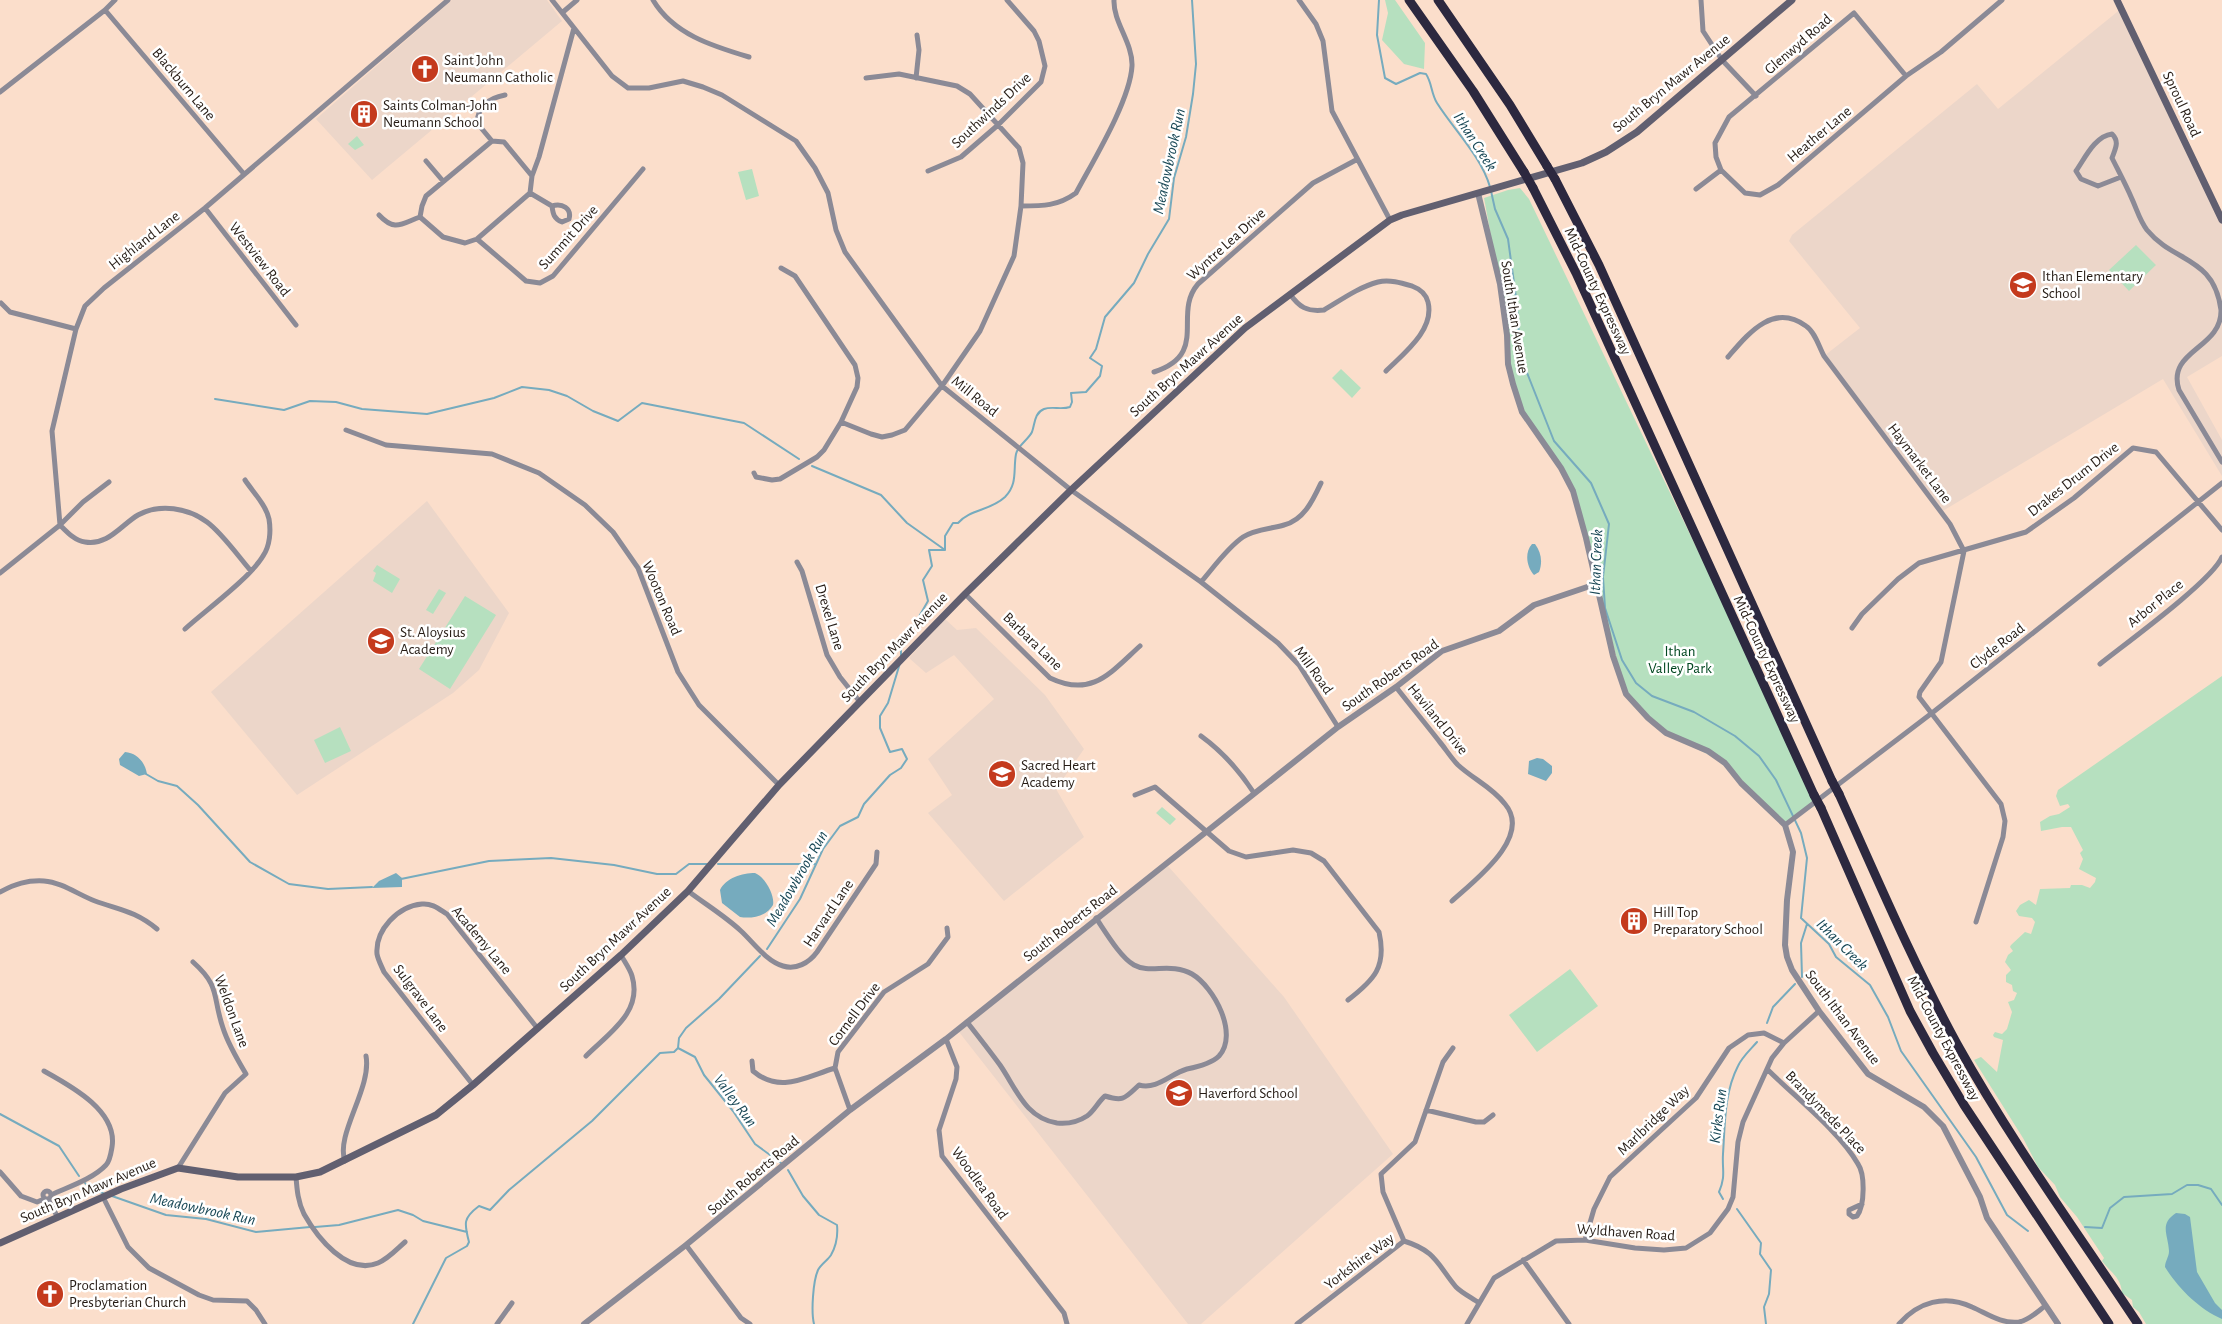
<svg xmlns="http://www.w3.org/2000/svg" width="2222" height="1324" font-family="'Alegreya Sans',sans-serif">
<rect width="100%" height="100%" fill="#fbdecb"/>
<path fill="#ecd6c9" d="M 452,0 L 547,0 L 562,21 L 372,180 L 316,119 Z
M 2122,8 L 2222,220 L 2222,356 L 2187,377 L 2222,440 L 2222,476 L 2163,379 L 1941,512 L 1824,356 L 1860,328 L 1789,241 L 1792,235 L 1977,84 L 1998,109 Z
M 427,501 L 509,613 L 479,670 L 453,693 L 297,795 L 211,692 Z
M 945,619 L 957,630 L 976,628 L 1045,695 L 1084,749 L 1056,789 L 1084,837 L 1004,901 L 928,813 L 952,795 L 928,759 L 994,699 L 954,655 L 926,673 L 909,658 Z
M 1168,866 L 1284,997 L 1393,1154 L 1201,1324 L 1188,1324 L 959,1032 Z"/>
<path fill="#b6e0bf" d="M 1385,0 L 1395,0 L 1425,43 L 1424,69 L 1404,64 L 1382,40 L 1388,13 Z
M 357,136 L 364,145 L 355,150 L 348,144 Z
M 752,169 L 759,196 L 746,200 L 738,172 Z
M 1520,188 L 1529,199 L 1819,803 L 1785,825 L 1725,763 L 1666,733 L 1626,694 L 1573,491 L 1522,412 L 1513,384 L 1505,312 L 1484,198 L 1508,190 Z
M 2136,245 L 2156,265 L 2129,291 L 2109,270 Z
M 1341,369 L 1361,388 L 1352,398 L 1332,378 Z
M 377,565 L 400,579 L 392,593 L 373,581 L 376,573 L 373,571 Z
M 439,589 L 446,593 L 433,614 L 426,610 Z
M 465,596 L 496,615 L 450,689 L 419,669 Z
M 2222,676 L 2222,1324 L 2146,1324 L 2139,1312 L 2133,1307 L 2132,1300 L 2122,1293 C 2121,1277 2110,1272 2102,1261 L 2104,1258 L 2077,1217 L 2060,1197 L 2055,1185 L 2038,1167 L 2023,1138 L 1974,1060 L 1981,1057 L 1997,1072 L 2003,1040 L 1994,1037 L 1993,1035 L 1995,1032 L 2002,1034 L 2007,1029 L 2012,1012 L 2008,1002 L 2014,1000 L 2017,993 L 2013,991 L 2012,985 L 2006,982 L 2006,975 L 2011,970 L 2005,962 L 2008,955 L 2013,951 L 2010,947 L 2011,945 L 2025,932 L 2031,934 L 2035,922 L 2032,918 L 2019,916 L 2016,911 L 2020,905 L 2029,900 L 2036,905 L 2040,889 L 2070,888 L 2071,885 L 2082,885 L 2090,888 L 2095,882 L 2096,878 L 2079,869 L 2083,859 L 2080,853 L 2083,850 L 2071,827 L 2062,827 L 2041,831 L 2040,822 L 2050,816 L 2059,814 L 2070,807 L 2068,804 L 2060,806 L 2056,796 L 2058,790 Z
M 340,727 L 351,751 L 325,763 L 314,740 Z
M 1162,807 L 1176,819 L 1170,825 L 1156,813 Z
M 1570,969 L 1598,1006 L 1537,1052 L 1509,1015 Z"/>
<path fill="#76abbe" d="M 1532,544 L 1535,544 C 1541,552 1543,562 1539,572 L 1534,575 C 1527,567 1524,553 1532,544 Z
M 125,752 C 137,753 145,762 147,774 L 139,776 L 120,765 L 119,759 Z
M 1537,758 L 1543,759 L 1552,766 L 1552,773 L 1546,781 L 1528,774 L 1529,761 Z
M 396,873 L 402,878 L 402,887 L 372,888 L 379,881 Z
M 755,873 C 765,877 775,895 773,905 C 767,916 752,919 740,917 L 722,903 L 720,890 C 726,878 742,873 755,873 Z
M 2176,1213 L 2185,1214 L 2190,1217 L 2197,1272 L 2215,1303 L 2222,1310 L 2222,1319 C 2199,1309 2178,1288 2165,1267 C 2165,1261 2169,1257 2169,1251 C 2168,1234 2159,1224 2176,1213 Z"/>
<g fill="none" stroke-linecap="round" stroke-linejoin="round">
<path stroke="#76abbe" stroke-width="2" d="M 1379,0 L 1377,35 L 1385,78 L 1396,84 L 1420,73 L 1426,74 C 1432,83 1431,93 1437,103 C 1454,130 1481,156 1490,187
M 1491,191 L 1495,209 L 1508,239 L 1517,305 L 1520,355 L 1554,441 L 1591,483 L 1609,524 L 1603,577 L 1605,608 L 1622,660 L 1636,683 L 1652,696 L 1694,712 L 1735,736 L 1759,756 L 1776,780 L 1801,833 L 1807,858 L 1801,918 L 1829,944 L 1836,957 L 1870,985 L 1888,1017 L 1901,1051 L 1976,1157 L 2007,1215 L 2028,1231
M 215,399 L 284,410 L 310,401 L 336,402 L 362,409 L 427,414 L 494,398 L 522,387 L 549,390 L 567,396 L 593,411 L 618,421 L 642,403 L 744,423 L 799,459
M 812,466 L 881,495 L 907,523 L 945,550
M 945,550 L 945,536 L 953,523 L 958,523 C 970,509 990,511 1005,497 C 1018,484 1013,470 1016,454 C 1018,445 1028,440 1032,432 C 1035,424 1034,413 1044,409 C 1052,406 1061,410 1070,407 L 1072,402 L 1071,393 L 1086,392 L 1100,376 L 1102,366 L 1090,358 L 1096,349 L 1105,317 L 1134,283 L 1148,254 L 1169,219 L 1174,178 L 1186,137 L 1193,94 L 1196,64 L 1192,0
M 901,656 L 901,648 L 928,601 L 923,580 L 932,566 L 929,550 L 945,550
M 146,774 L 158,781 L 177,786 L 198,805 L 250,862 L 289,884 L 328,889 L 372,887
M 718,864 L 816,864
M 401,879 L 489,861 L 551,858 L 614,865 L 657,874 L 676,874 L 689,864 L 707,864
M 767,949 L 800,899 L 823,849 L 840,826 L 858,817 L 864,804 L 890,775 L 901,768 L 907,759 L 902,749 L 890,752 L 880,728 L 880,716 L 888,703 L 900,663
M 1802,977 L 1801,943 L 1807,924
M 1767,1023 L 1773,1007 L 1795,984
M 678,1048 L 695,1057 L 704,1075 L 733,1111 L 755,1144 L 781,1163
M 678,1048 L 679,1038 L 686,1028 L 719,999 L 760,956
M 0,1114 L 59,1146 L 79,1176
M 788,1170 L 803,1196 L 819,1215 L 837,1225 C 838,1235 836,1246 831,1255 C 828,1260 821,1264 818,1270 C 813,1281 811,1312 814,1324
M 85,1183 L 90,1188 L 105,1194
M 112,1196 L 166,1215 L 206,1219 L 256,1232 L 310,1227
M 1723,1199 L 1719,1192 C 1726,1175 1722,1171 1723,1154 C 1725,1125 1724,1093 1738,1066 C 1742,1057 1751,1049 1757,1042
M 1737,1209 L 1761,1243 L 1760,1254 L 1771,1270 L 1769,1294 L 1764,1307 L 1766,1324
M 315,1227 L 339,1225 L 398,1210 L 413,1215 L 423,1221 L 467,1232
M 2085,1227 L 2102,1228 L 2110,1208 L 2124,1197 L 2172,1194 L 2187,1185 L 2198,1185 L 2211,1189 L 2222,1205
M 413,1324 L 446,1258 L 467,1246 L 469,1242 C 464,1223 463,1218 479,1206 L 490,1210 L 509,1190 L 592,1121 L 660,1053 L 674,1052 L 678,1048"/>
<path stroke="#8b8a96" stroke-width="5" d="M 552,0 L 612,76 L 628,88 L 649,88 L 683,81 L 703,87 L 722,95 L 796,141 L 815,168 L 828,193 L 836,230 L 845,252 L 942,386 L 1071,490 L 1201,582 L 1278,643 L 1299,665 L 1338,727
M 653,0 C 673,34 712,46 749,57
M 1299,0 L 1316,24 L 1323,41 L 1332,111 L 1390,220
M 1701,0 L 1703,31 L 1722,60 L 1756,96
M 105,10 L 244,174
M 563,12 L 577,0
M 1906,76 L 1854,13 L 1729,117 L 1715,143 L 1716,157 L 1721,170 L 1745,193 L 1760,195 L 1778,185 L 1906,76 L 1941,52 L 2002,0
M 916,78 L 919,50 L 917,35
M 0,92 L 105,10 L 115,0
M 492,141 L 504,142 L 532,176 L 530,193 L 477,239 L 465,243 L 443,237 L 420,217 L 422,206 L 426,196 Z
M 492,141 L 477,123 C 478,106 489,98 505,95
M 426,161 L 443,181
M 928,171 L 961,157 L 998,125 L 1041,82 L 1045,66 L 1039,41 L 1034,31 L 1007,0
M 532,176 L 539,157 L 574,28
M 2121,177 L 2098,186 L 2081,179 L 2076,171 C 2085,158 2095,136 2112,134 C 2120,142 2115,149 2112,158 C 2119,172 2126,185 2132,199 C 2137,210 2140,221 2147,230 C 2174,263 2214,256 2221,310 C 2222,349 2166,350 2179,390 L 2222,462
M 1696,189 L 1721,170
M 530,193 L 552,206 C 553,214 554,219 562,222 L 569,219 C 572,208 562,203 552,206
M 1021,206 C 1043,206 1058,206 1076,193 C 1093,161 1130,101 1132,66 C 1133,43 1113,22 1114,0
M 205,208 L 296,325
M 379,215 C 395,232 401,224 420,217
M 477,239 L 526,281 L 540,283 L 553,276 L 643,169
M 1290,294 C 1299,307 1307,312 1324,310 C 1341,300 1359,287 1378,282 C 1389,279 1402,283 1412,286 C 1420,289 1426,294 1428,302 C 1435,330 1403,354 1386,371
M 1,303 L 10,312 L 76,329
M 1728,357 C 1748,334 1773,302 1806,326 C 1815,332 1819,347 1824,356 L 1950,524 L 1964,551 L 1941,662 L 1920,692 L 1919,697 L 2001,804 L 2005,821 L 2003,837 L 1976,922
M 1154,372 C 1210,354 1172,314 1198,284 L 1313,183 L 1356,160
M 841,422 L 871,434 L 882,437 L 892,435 L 905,430 L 942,386 L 980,331 L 1014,256 L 1021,206 L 1023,163 L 1019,148 L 970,94 L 957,86 L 899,74 L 866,78
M 346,430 L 386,445 L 492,454 L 539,473 L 585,505 L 613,532 L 638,568 L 678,672 L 699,705 L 779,785
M 754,473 L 756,477 L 772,480 L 780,479 L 817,457 L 824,450 L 841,422 L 857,387 L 858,378 L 855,365 L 795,276 L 781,268
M 60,525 L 52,431 L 76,329 L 85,306 L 104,288 L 205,208 L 448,0
M 60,525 C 67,532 75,541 85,542 C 108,546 121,525 138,515 C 160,503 188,508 207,522 C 222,533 238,556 251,571
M 797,562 L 802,571 L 827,655 L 840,677 L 860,702
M 0,573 L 60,525 L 83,502 L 109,482
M 1201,582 C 1214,567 1227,548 1243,537 C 1255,529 1271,529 1284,525 C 1304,520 1313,500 1321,483
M 965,594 L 1050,678 C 1092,698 1110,673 1140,646
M 1852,628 L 1862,614 L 1898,579 L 1919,563 L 2026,532 L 2074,498 L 2133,448 L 2156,452 L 2222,530
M 185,629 C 206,610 250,578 263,556 C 270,546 271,531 269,519 C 266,505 253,492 245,480
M 2100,664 C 2125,644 2212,581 2222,557
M 1396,687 C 1410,705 1425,723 1439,741 C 1445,748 1451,758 1458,765 C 1473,779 1492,787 1505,804 C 1533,837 1474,881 1452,901
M 1201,736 C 1223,752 1239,770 1254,793
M 1135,795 L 1155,787 L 1229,851 L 1246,857 L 1293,850 L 1311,853 L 1324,861 L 1379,932 C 1387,967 1374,980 1348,1000
M 1785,825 L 1932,713 L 2222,483
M 688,891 C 705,904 725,916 741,931 C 753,942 766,961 783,966 C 796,970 809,963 817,952 L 876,864 L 877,852
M 0,892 C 15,884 27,880 44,881 C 61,882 79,895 95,901 C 120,910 135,911 157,929
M 967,1022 C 978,1036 989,1050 1000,1065 C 1016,1088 1025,1118 1057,1123 C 1067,1124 1078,1122 1087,1116 C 1094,1111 1098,1102 1105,1096 C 1124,1102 1125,1098 1139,1085 C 1157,1090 1170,1074 1187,1069 C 1197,1067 1211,1064 1219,1056 C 1239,1034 1214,987 1192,974 C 1171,962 1150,974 1134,965 C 1120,957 1105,931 1096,918
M 946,1039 L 957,1067 L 956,1079 L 939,1130 L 942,1156 L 1064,1313 L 1067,1324
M 586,1056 C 609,1033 643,1012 632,976 C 630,969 624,961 621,955
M 752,1061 L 753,1071 C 780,1094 805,1077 835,1068
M 1767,1069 C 1794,1096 1840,1132 1858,1164 C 1865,1174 1865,1205 1857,1216 L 1853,1217 L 1849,1214 L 1849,1210 L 1862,1204
M 44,1071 C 71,1086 118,1111 112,1147 C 111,1153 110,1161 106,1165 C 93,1179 68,1187 51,1195
M 473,1085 L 384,972 C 382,967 378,960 377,954 C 375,930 398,906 422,904 C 432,903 439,909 447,914 L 538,1029
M 850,1110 L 835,1068 L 838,1052 L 884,992 L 928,964 L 948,937 L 947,928
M 1426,1110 L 1476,1122 L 1484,1122 L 1493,1115
M 345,1161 C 335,1135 372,1088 366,1056
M 178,1168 L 225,1093 L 246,1074 C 237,1059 228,1044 223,1028 C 212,996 221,987 193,962
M 0,1172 L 21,1196 L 37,1202 L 44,1199
M 296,1177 C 297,1190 298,1202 304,1214 C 317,1237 347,1276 378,1263 C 388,1259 397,1249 405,1242
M43 1195a4 4 0 1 1 8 0a4 4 0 1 1-8 0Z
M 103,1197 L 128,1247 L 149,1268 L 199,1295 L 213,1300 L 247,1301 L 256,1310 L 265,1324
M 48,1199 L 57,1216
M 1585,1240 L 1594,1209 L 1610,1177 L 1696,1098 L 1729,1048 L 1748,1035 L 1764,1033 L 1784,1043
M 1404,1241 L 1383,1192 L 1381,1174 L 1415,1142 L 1443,1062 L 1453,1048
M 1404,1241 C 1436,1251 1437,1264 1456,1287 C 1462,1293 1472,1298 1479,1303
M 686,1245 L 741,1318 L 750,1324
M 1523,1260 L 1569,1324
M 497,1324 L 512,1303
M 1297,1324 L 1404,1241
M 1467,1324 L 1494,1278 L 1556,1241 L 1585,1240 L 1635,1248 L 1664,1250 L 1686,1248 L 1710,1233 L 1728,1209 L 1733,1197 L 1738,1142 L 1743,1122 L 1772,1058 L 1784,1043 L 1819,1011
M 1899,1324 C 1918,1302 1945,1294 1972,1307 C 1988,1314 2001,1324 2019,1322 C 2029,1320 2037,1312 2045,1306"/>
<path stroke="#8b8a96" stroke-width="6" d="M 1478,193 L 1500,284 L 1507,335 L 1508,364 L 1513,384 L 1522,412 L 1561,468 L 1573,491 L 1586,538 L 1613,656 L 1626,694 L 1648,718 L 1666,733 L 1708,751 L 1725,763 L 1741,783 L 1785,825 L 1793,852 L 1787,900 L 1785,945 L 1787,957 L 1792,970 L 1819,1011 L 1868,1074 L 1924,1107 L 1943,1126 L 1980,1197 L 1987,1218 L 2058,1324
M 584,1324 L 686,1245 L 850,1110 L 946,1039 L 1338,727 L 1396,687 L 1442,651 L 1499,631 L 1534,605 L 1596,584"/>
<path stroke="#615f70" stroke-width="7" d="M 2117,0 L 2222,220
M 0,1243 L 121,1189 L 178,1168 L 238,1177 L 296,1177 L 320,1172 L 436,1115 L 473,1085 L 621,955 L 688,891 L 779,785 L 965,594 L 1071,490 L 1245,328 L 1390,220 L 1402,215 L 1582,163 L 1606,152 L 1637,132 L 1792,0"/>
<path stroke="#2c283f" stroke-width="9" d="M 1409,0 L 1473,91 L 1524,172
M 1438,0 L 1510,105 L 1547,166
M 1555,179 L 1599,265 L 1832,781
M 1533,188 L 1576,273 L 1814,795
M 1839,794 C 1877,878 1913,963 1957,1044 C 2011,1141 2077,1232 2138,1324
M 1821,808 L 1910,1011 L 1933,1053 L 1964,1105 L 2109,1324"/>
<path stroke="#2c283f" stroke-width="9" d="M 1547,166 L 1555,179
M 1524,172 L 1533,188
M 1832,781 L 1839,794
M 1814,795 L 1821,808"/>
</g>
<defs>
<symbol id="church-disc" viewBox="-11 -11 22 22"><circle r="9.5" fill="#c43a1d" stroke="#fff"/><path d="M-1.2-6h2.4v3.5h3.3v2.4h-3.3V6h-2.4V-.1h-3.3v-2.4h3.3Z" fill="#fff"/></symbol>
<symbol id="building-disc" viewBox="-11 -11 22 22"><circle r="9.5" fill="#c43a1d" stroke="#fff"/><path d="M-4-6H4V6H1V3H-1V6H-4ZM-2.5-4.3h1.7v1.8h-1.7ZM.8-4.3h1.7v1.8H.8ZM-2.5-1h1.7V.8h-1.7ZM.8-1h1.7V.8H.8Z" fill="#fff"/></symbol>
<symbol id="school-disc" viewBox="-11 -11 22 22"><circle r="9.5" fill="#c43a1d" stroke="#fff"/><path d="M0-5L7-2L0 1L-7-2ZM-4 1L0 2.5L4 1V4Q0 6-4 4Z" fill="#fff"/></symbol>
</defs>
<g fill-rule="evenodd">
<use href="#church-disc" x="409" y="53" width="32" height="32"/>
<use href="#building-disc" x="348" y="98" width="32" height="32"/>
<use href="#school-disc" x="2007" y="269" width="32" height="32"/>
<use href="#school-disc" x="365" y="625" width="32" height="32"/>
<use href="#school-disc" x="986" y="758" width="32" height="32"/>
<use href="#building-disc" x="1618" y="905" width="32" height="32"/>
<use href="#school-disc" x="1163" y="1077" width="32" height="32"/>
<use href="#church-disc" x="34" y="1278" width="32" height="32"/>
</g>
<g text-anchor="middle" stroke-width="5" stroke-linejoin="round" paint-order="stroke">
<g font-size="15" fill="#261c15" stroke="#fff">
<text transform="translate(1798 44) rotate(-41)" y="5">Glenwyd Road</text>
<text transform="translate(1671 83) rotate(-39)" y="5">South Bryn Mawr Avenue</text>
<text transform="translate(184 84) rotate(50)" y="5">Blackburn Lane</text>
<text transform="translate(2182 104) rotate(65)" y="5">Sproul Road</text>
<text transform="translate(991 110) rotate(-43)" y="5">Southwinds Drive</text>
<text transform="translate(1819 134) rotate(-40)" y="5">Heather Lane</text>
<text transform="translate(568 237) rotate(-48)" y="5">Summit Drive</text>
<text transform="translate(144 240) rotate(-38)" y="5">Highland Lane</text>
<text transform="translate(1226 244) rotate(-42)" y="5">Wyntre Lea Drive</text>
<text transform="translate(260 259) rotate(52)" y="5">Westview Road</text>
<text transform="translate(1598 291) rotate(65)" y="5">Mid-County Expressway</text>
<text transform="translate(1515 317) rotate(81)" y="5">South Ithan Avenue</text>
<text transform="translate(1186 365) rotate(-42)" y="5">South Bryn Mawr Avenue</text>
<text transform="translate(975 396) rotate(39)" y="5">Mill Road</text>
<text transform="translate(1920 463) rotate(53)" y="5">Haymarket Lane</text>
<text transform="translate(2073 479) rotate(-38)" y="5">Drakes Drum Drive</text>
<text transform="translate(662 598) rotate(67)" y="5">Wooton Road</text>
<text transform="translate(2155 603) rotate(-39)" y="5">Arbor Place</text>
<text transform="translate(830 617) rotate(73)" y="5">Drexel Lane</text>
<text transform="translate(1033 641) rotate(44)" y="5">Barbara Lane</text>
<text transform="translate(1997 646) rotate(-38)" y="5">Clyde Road</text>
<text transform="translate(894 647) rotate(-46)" y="5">South Bryn Mawr Avenue</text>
<text transform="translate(1767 659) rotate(65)" y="5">Mid-County Expressway</text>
<text transform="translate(1314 670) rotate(54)" y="5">Mill Road</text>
<text transform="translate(1390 675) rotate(-35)" y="5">South Roberts Road</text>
<text transform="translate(1438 719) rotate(51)" y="5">Haviland Drive</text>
<text transform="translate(828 913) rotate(-56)" y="5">Harvard Lane</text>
<text transform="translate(1070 923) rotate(-38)" y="5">South Roberts Road</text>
<text transform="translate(615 939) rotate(-43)" y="5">South Bryn Mawr Avenue</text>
<text transform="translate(482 940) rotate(50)" y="5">Academy Lane</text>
<text transform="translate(421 998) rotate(53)" y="5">Sulgrave Lane</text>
<text transform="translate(232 1011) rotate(70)" y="5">Weldon Lane</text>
<text transform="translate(854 1014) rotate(-53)" y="5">Cornell Drive</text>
<text transform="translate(1843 1017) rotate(53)" y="5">South Ithan Avenue</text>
<text transform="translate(1944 1038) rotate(62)" y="5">Mid-County Expressway</text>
<text transform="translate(1826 1112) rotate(46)" y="5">Brandymede Place</text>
<text transform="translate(1653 1120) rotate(-44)" y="5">Marlbridge Way</text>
<text transform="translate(753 1175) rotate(-40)" y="5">South Roberts Road</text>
<text transform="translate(980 1183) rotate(54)" y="5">Woodlea Road</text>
<text transform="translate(88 1190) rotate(-23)" y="5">South Bryn Mawr Avenue</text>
<text transform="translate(1626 1232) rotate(4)" y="5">Wyldhaven Road</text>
<text transform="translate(1359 1261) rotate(-37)" y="5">Yorkshire Way</text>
</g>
<g font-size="15" fill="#261c15" stroke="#fff" text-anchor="start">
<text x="444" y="65">Saint John<tspan x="444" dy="17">Neumann Catholic</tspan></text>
<text x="383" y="110">Saints Colman-John<tspan x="383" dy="17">Neumann School</tspan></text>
<text x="2042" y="281">Ithan Elementary<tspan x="2042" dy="17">School</tspan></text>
<text x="400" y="637">St. Aloysius<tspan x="400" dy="17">Academy</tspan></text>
<text x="1021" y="770">Sacred Heart<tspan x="1021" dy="17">Academy</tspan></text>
<text x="1653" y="917">Hill Top<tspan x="1653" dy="17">Preparatory School</tspan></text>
<text x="1198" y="1098">Haverford School</text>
<text x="69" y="1290">Proclamation<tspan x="69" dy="17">Presbyterian Church</tspan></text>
</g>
<g font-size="15" fill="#014720" stroke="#fff">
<text x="1680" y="656">Ithan<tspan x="1680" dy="17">Valley Park</tspan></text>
</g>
<g font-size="16" font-style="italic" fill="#184755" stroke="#fff">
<text transform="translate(1476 141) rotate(57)" y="6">Ithan Creek</text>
<text transform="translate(1168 161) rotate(-78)" y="6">Meadowbrook Run</text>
<text transform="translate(1595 562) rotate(-88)" y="6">Ithan Creek</text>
<text transform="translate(796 878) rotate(-60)" y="6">Meadowbrook Run</text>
<text transform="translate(1843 944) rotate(45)" y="6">Ithan Creek</text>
<text transform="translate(736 1100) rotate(53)" y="6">Valley Run</text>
<text transform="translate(1717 1116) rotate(-83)" y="6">Kirks Run</text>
<text transform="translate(203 1208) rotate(12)" y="6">Meadowbrook Run</text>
</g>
</g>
</svg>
